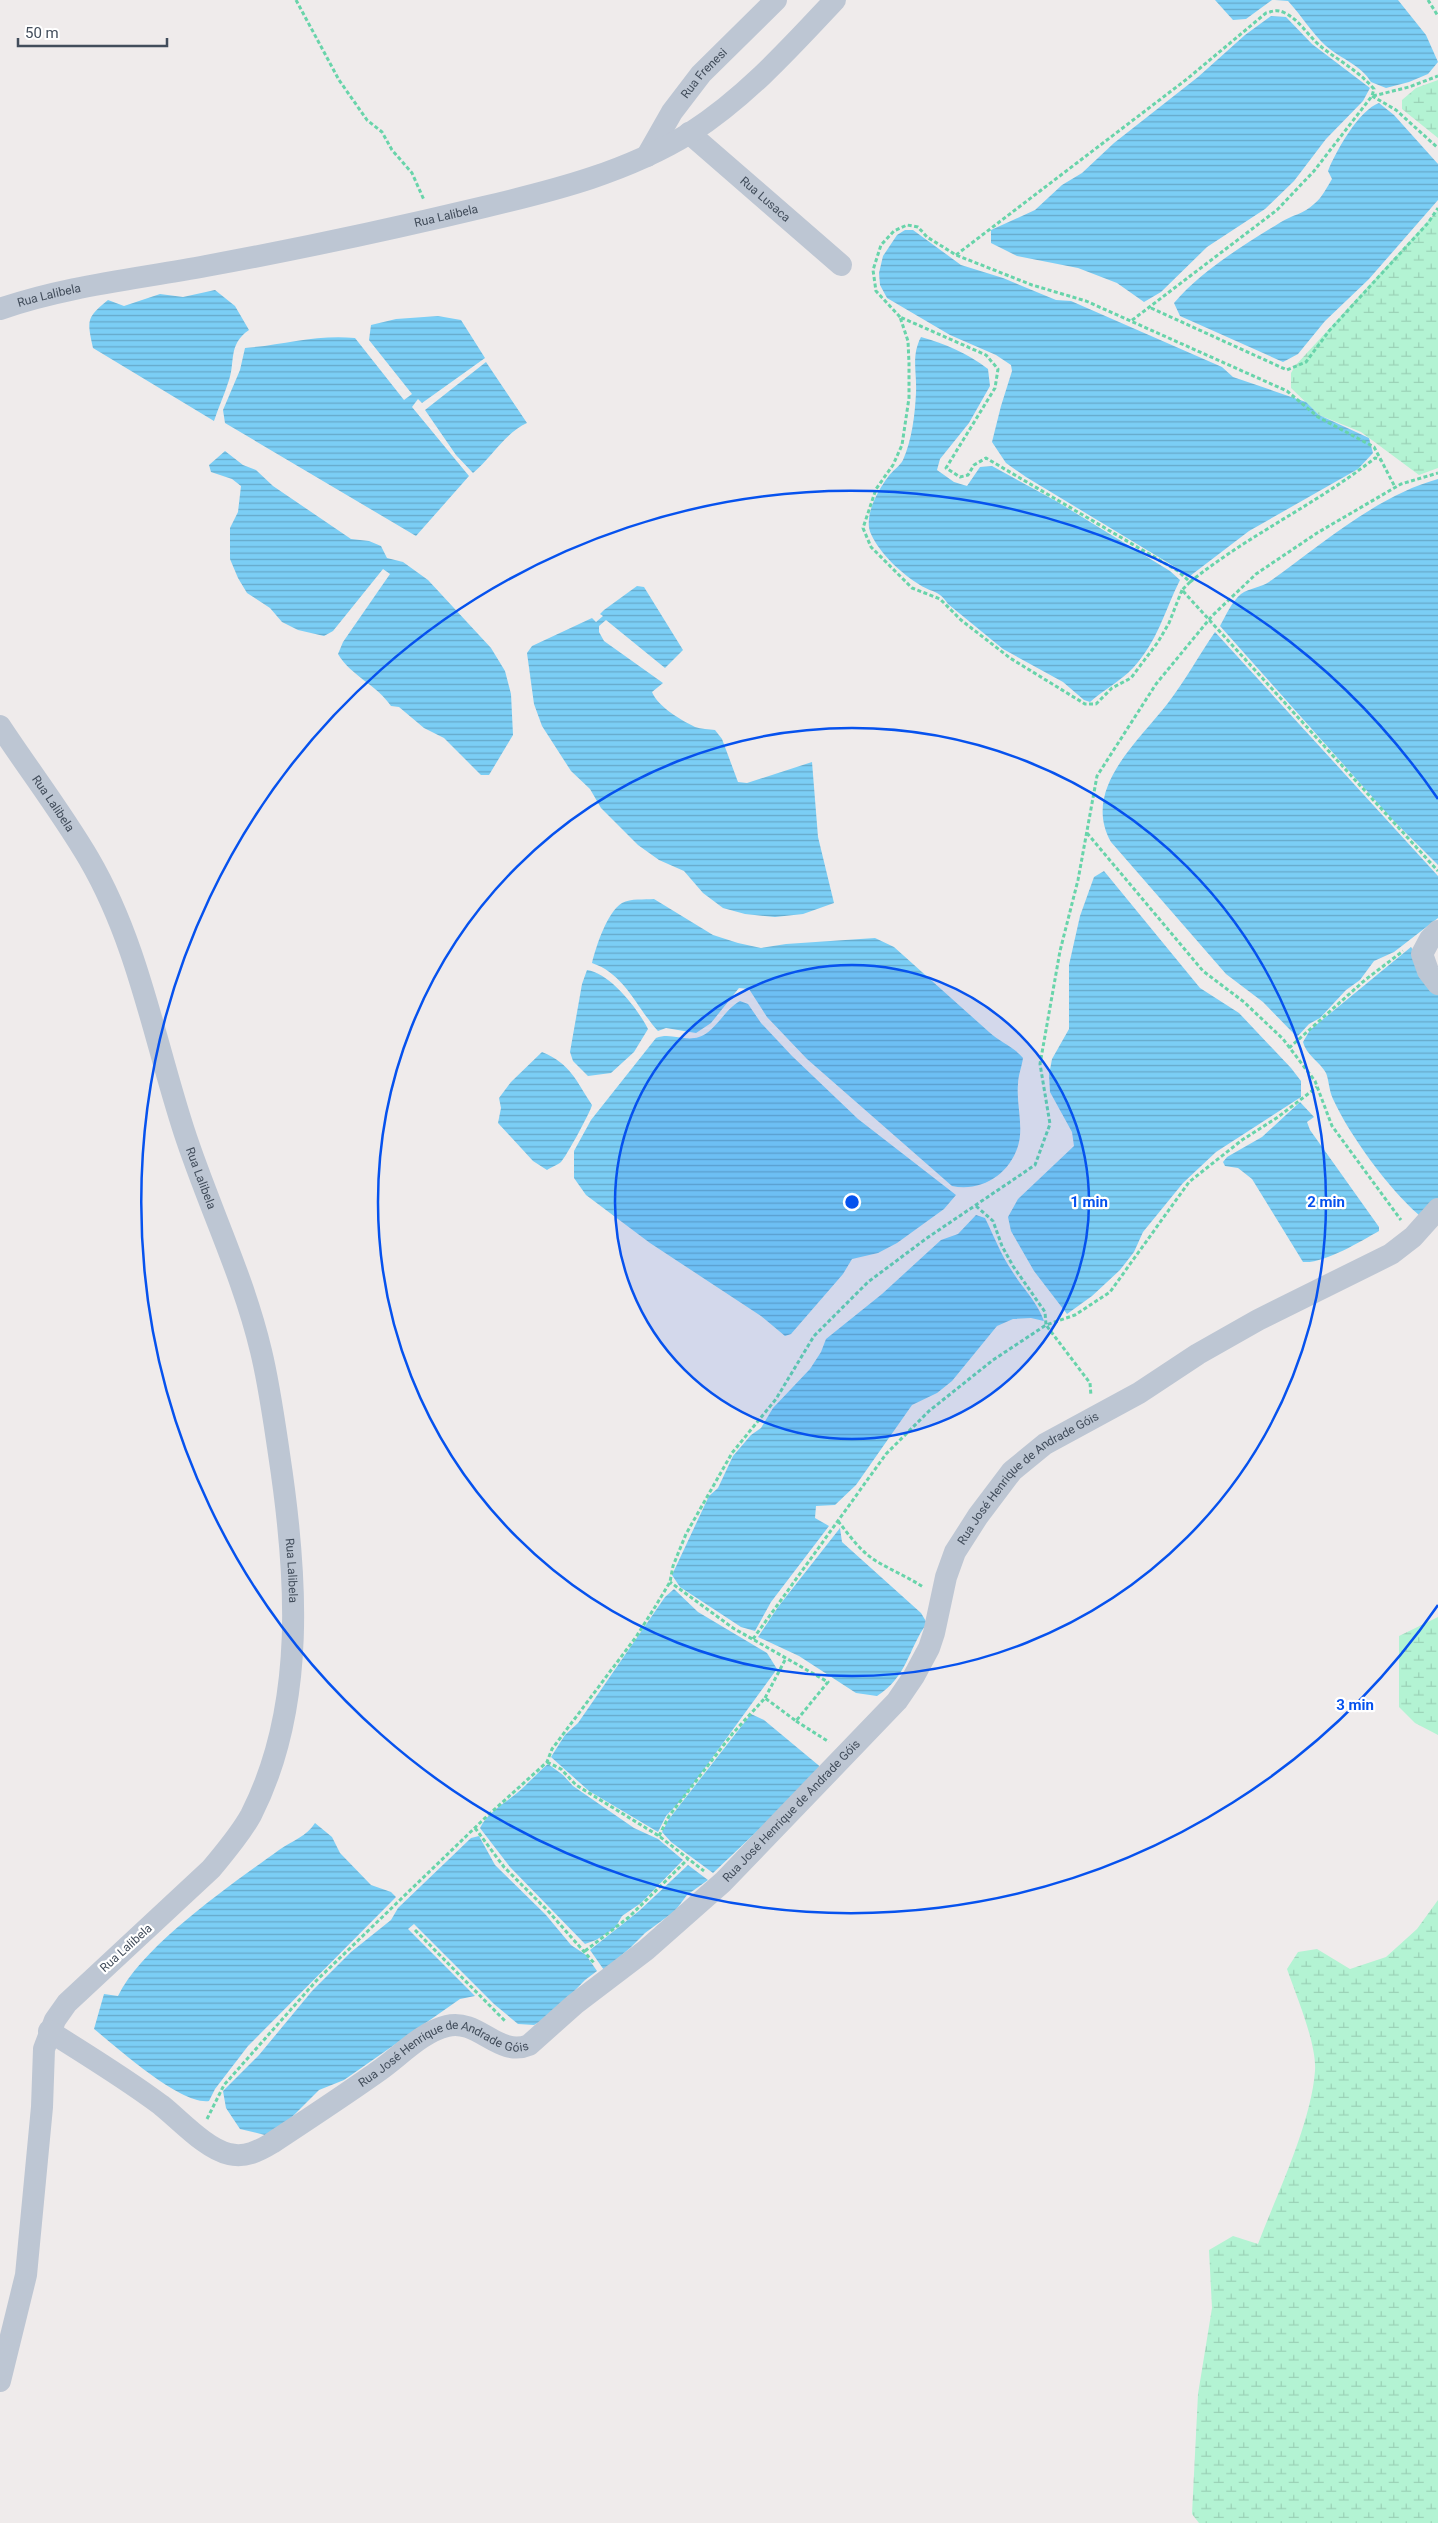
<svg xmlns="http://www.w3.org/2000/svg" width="1438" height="2523" font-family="Roboto,sans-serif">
<defs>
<pattern id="wetland-marsh" width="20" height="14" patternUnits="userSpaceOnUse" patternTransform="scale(1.25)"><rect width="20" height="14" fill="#b3f3d3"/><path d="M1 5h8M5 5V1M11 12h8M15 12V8" fill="none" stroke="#9bd2b7"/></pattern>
<pattern id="water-rules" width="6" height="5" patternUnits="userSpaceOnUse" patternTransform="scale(1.25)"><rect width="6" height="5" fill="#7bcef5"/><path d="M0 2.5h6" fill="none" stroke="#66a9c9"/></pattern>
</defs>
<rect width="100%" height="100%" fill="#efebeb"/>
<path fill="url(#wetland-marsh)" d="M 1438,80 L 1438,138 L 1402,109 L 1402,100 L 1416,88 Z
M 1438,210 L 1438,468 L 1419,475 L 1361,432 L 1319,415 L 1291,388 L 1291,373 L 1295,366 Z
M 1438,1617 L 1438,1735 L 1415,1723 L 1399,1707 L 1399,1636 Z
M 1438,1900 L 1438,2523 L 1199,2523 L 1192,2514 L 1198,2394 L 1212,2308 L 1209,2250 L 1233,2236 L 1258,2244 C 1277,2194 1311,2124 1315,2071 C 1317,2044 1296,1995 1287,1969 L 1298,1952 L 1317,1949 L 1350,1969 L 1386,1957 L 1417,1929 Z"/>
<path fill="url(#water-rules)" d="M 1215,0 L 1272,0 L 1246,19 L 1233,20 Z
M 1275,0 L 1398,0 L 1426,35 L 1438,62 L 1428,74 L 1409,82 L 1386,88 L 1371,82 C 1361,65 1341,59 1326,46 C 1312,33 1301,15 1288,1 Z
M 1271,16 L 1286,17 L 1312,44 L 1370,88 L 1363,101 L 1326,139 L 1294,181 L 1265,209 L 1207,247 L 1161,292 L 1144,302 L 1117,283 L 1078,268 L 1017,256 L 991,243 L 991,230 L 1035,210 L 1062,185 L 1082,173 L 1114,143 L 1198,77 L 1245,35 Z
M 1379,103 L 1394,115 L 1438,164 L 1438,200 L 1369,279 L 1325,321 L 1298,354 L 1283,362 L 1180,316 L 1174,303 C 1202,270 1244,245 1281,222 C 1292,215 1304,214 1314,204 C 1322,198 1327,187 1332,179 L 1328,171 C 1336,151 1359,110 1379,103 Z
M 905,230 L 913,230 L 961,265 L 1003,278 L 1056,300 L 1071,301 L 1222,367 L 1233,377 L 1306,402 L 1319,415 L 1369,438 L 1373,453 L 1358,469 L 1249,531 L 1190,576 L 1026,477 L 1006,463 L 992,442 L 1001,406 L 1012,371 L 1011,365 L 996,355 L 950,335 L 887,298 L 880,285 L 879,273 L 883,256 L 897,235 Z
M 215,290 L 235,306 L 249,330 C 227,345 236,363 228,383 C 224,396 218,408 214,421 L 93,348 C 87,320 86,318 108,300 L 124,306 L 160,294 L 183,297 Z
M 438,316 L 461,320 L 485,358 L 422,403 L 418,399 L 412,407 L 469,476 L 416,536 L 225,423 L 223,410 L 240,370 L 245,348 C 282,345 318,334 355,338 L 404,400 L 412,394 L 369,340 L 371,325 L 396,319 Z
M 921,337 C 946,344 967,353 988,369 L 990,386 L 969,423 L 940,459 L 937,470 L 954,482 L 967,486 L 980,467 L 992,466 L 1056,501 L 1170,571 L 1180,580 C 1164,612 1158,641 1133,668 C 1121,681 1103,690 1090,702 L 1084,700 L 1063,682 L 1003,649 L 948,604 C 939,590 933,593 920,585 C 902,574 880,554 871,534 C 863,517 878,490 888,477 C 892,471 900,466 903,460 C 912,440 915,414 916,393 C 917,372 911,356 921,337 Z
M 486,362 L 527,423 C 506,432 491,458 473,473 L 456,455 L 425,410 Z
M 225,451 L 243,465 L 256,470 L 273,486 L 351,539 L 369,541 L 381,546 L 387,558 L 403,562 L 428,580 L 491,648 L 505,671 L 511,694 L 513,735 L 489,775 L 481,775 L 444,738 L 424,728 L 399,707 L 391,706 C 377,685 351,676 338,654 L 343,642 L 390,574 L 383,569 L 333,631 L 324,636 L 298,630 L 282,622 L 270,608 L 247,593 L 238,578 L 230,559 L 230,528 L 238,512 L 241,486 L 232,479 L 211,472 L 209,465 Z
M 1438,479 L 1438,865 L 1392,819 L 1220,626 C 1225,617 1232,601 1241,594 C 1249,588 1260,588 1269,582 C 1320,546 1376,496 1438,479 Z
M 637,586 L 644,587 L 683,650 L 665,668 L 606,620 L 599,626 L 599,632 L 604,641 L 663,683 L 652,692 C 658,707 681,720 695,727 C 701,729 709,729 715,730 L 722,739 L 738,782 L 747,783 L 812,762 L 818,837 L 834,903 L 803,914 L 775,917 L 745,914 L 723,908 L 703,893 L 684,871 L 659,860 L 638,845 L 601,808 L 590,789 L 571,771 L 542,726 L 534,704 L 527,653 L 532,646 L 592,618 L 596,622 L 603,616 L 600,614 L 604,610 Z
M 1215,632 L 1438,876 L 1438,918 L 1394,952 L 1374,961 L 1360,980 L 1346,990 L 1320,1018 L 1309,1024 L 1297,1037 L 1263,1002 L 1226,974 L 1111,842 C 1081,789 1139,741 1168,703 C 1185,681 1199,655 1215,632 Z
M 1104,871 L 1200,988 L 1239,1013 L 1291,1068 L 1301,1081 L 1301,1097 L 1216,1152 L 1183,1183 L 1143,1232 L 1134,1252 L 1120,1270 L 1092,1296 L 1067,1314 L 1034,1271 L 1011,1231 L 1008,1217 L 1018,1199 L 1074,1146 L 1072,1132 L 1050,1092 L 1049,1075 L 1052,1059 L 1069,1029 L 1069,965 L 1080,916 L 1094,877 Z
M 654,899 L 713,935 L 738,943 L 761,948 L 786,944 L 875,938 L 894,947 L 989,1032 C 1000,1042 1014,1047 1023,1058 C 1022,1066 1018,1076 1018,1084 C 1016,1104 1024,1127 1018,1146 C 1009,1175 981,1192 952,1186 L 807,1059 L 767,1017 L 749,989 L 739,988 L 711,1023 L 696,1033 L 666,1028 L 658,1031 C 636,1007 625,974 592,963 C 596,947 607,912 622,903 C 631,898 644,900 654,899 Z
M 1411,947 L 1438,990 L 1438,1202 L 1419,1215 C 1388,1188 1350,1136 1333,1099 C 1329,1091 1329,1080 1326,1073 C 1320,1062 1306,1055 1303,1042 L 1310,1030 Z
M 587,970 C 610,973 638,1009 648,1029 L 634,1052 L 611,1073 L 588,1076 L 573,1061 L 570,1052 L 582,984 Z
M 740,1001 L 748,1004 L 761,1023 L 792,1056 L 858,1119 L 956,1195 L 944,1209 L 897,1243 L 878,1253 L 852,1259 L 843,1274 L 791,1334 L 785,1336 L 761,1316 L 650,1243 L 586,1195 L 574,1178 L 574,1151 L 591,1120 L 656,1038 C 671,1032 684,1042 699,1037 C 714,1033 725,1009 740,1001 Z
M 542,1052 C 571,1064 576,1081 592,1105 C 591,1111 566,1157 561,1162 C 558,1165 551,1167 547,1170 L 533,1161 L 498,1123 L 501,1108 L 499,1098 L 511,1082 Z
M 1300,1102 L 1314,1117 L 1307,1122 L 1310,1130 L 1379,1227 L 1379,1231 C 1361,1241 1324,1264 1303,1262 L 1252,1179 L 1238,1168 L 1225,1166 L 1223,1162 L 1227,1157 L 1262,1137 Z
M 976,1215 L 985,1218 C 994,1236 1001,1255 1012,1271 C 1023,1289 1037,1301 1044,1321 L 1031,1318 L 1013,1319 L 997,1326 L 952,1381 L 937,1393 L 912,1405 L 856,1485 L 835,1505 L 816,1506 L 815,1518 L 829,1526 L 771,1602 L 755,1631 L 741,1627 L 680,1587 L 672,1575 L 709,1496 L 718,1488 L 733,1456 L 751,1435 L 761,1428 L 773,1408 L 810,1369 L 821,1352 L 826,1339 L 882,1294 L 941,1240 L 958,1234 Z
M 840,1528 L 842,1542 L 921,1613 L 927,1623 C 907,1651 908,1676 877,1696 L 856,1693 L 799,1656 L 758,1637 L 778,1607 Z
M 674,1589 L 698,1612 L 767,1653 L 777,1669 L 683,1798 L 666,1816 L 658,1832 L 589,1791 L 551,1757 L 565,1735 L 578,1723 L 665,1597 Z
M 751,1714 L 764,1720 L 823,1769 L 713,1873 L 671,1842 L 662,1832 L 669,1819 Z
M 548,1764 L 563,1775 L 573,1786 L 634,1828 L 658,1839 L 683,1860 L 641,1903 L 622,1916 L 615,1928 L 596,1940 L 585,1944 L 510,1867 L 480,1828 C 488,1812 504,1804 517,1793 C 528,1784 537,1773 548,1764 Z
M 315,1823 L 332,1837 L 340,1853 L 371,1885 L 391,1892 L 396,1897 L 248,2046 L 215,2089 L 209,2101 C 180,2105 118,2048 94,2029 L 104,1994 L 118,1996 C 143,1945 232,1884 279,1850 C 292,1841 307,1836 315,1823 Z
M 479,1836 L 495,1865 L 546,1915 L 571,1945 L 586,1955 L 597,1971 L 585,1980 L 550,2016 L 534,2025 L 518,2024 L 494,2004 L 414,1924 L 408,1929 L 475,1996 L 460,1999 L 344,2080 L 319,2090 L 291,2118 L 265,2135 L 240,2129 L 226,2108 L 223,2091 L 259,2055 L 312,1991 L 351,1952 L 391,1920 L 398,1908 L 471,1838 Z
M 688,1865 L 708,1880 L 687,1895 L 675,1911 L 645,1933 L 630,1948 L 604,1970 L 590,1950 L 639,1911 Z"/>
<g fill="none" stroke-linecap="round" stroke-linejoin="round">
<path stroke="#68d4aa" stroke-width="3" stroke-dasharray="4 2.5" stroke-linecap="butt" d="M 296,0 L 339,80 L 367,120 L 382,132 L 392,150 L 412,173 L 424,200
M 1428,0 L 1438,16
M 1372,96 L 1396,110 L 1438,148
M 1373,96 L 1409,87 L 1438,76
M 956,255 L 1187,79 L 1266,13 C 1274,11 1277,9 1285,13 C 1299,20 1307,34 1319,45 C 1337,60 1358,70 1374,89 L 1372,96 L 1314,171 L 1277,210 L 1131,321
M 1151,308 L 1287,370 L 1306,362 L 1329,331 L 1428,223 L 1438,208
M 900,317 L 876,291 L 873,270 L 881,245 L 894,231 L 907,225 L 918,227 L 927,237 L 956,255 L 1032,285 L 1086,301 L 1287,391 L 1318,417 L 1374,447 L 1381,460
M 1190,582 C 1248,535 1317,504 1375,458 L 1381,460 L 1395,487
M 1182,590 L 1169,623 L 1158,642 L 1131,678 L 1112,688 L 1096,704 L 1085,704 L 1010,658 L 961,620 L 940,599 L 912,588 L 871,547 L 863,528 L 876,489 L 893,465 L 902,445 L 909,398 L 909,363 L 908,341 L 900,317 L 986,355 L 998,369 L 995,388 L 946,468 L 960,477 L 968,475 L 974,465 L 986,458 L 1178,571 L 1190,582 L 1182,590 L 1438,871
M 1087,833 L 1203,971 L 1244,1002 L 1283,1039 L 1315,1081 L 1332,1126 L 1401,1220
M 1289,1048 L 1365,980 L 1403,951
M 976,1206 L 993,1221 L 1002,1246 L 1013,1266 L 1045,1312 L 1046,1325 L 1075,1315 L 1110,1292 L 1189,1182 L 1242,1140 L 1278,1117 L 1317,1087
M 838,1521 C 849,1535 860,1551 876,1561 C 891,1570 908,1577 923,1587
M 753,1639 L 886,1454 L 929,1411 L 993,1360 L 1046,1325 L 1090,1383 L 1091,1396
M 765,1698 L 786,1658
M 796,1721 L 829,1742
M 547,1762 L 561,1769 L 576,1785 L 659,1836 L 704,1871
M 475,1828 L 504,1867 L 549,1912 L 595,1964
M 659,1836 L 669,1816 L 733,1733 L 765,1698 L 796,1721 L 828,1682 L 733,1628 L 670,1582
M 415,1930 L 506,2022
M 585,1951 L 629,1917 L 688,1859
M 207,2119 L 224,2085 L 317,1980 L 485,1818 L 547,1762 L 552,1749 L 636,1637 L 655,1607 L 670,1582 L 673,1566 L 686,1534 L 732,1453 L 776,1399 L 814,1336 L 868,1282 L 927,1238 L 1035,1165 L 1050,1124 L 1040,1064 L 1060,951 L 1078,880 L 1097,776 L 1156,684 L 1212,616 L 1256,574 L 1317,533 L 1401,484 L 1438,473"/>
<g stroke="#bdc6d3" stroke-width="22">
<path id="s1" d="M 689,133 L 841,265"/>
<path id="s2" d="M 647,156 L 672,112 L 701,74 L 776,0"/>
<path id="s3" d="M 0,309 C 66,286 137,279 206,266 C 299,249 392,229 484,207 C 556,190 627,172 690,133 C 745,98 791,47 835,0"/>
<path id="s4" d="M 0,726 C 29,770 62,813 89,859 C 138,943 154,1039 184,1131 C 208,1205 243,1275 261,1351 C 269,1384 274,1420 279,1454 C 297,1572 307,1705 251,1815 C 240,1835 225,1852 211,1869 L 67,2003 L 55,2020 L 44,2049 L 42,2107 L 26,2275 L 0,2381"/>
<path d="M 1438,931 L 1430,939 L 1422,954 L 1428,971 L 1438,984"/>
<path id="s5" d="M 49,2031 C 87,2055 125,2078 161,2105 C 180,2120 206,2149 229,2154 C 245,2158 259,2151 272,2143 C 308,2119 345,2095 380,2070 C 401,2055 422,2032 447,2026 C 478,2018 499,2058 529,2045 L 575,2004 L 646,1950 L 723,1882 L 897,1701 L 914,1676 L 929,1648 L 934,1633 L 946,1577 L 955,1552 L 978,1516 L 1012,1471 L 1045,1444 L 1139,1393 L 1198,1354 L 1258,1320 L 1391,1254 L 1413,1237 L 1438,1209"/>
</g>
</g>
<circle cx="852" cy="1202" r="237" fill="#0652ee" fill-opacity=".12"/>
<g fill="none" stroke="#0652ee" stroke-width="2.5">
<circle cx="852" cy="1202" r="237"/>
<circle cx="852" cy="1202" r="474"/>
<path d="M1438 1605A711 711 0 1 1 1438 799"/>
</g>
<g text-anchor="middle" stroke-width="4.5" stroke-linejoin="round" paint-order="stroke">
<g font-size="12" fill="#424d5b" stroke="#fff">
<text dy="4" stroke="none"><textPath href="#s2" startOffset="101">Rua Frenesi</textPath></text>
<text dy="4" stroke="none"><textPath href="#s1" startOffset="101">Rua Lusaca</textPath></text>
<text dy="4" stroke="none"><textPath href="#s3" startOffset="456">Rua Lalibela</textPath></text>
<text dy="4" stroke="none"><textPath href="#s3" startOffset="51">Rua Lalibela</textPath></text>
<text dy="4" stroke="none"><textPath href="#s4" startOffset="94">Rua Lalibela</textPath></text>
<text dy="4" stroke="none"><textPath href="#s4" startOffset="499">Rua Lalibela</textPath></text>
<text dy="4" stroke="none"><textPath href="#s5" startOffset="1335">Rua José Henrique de Andrade Góis</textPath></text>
<text dy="4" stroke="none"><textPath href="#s4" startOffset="904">Rua Lalibela</textPath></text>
<text dy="4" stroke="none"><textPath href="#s5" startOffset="915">Rua José Henrique de Andrade Góis</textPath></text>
<text transform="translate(126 1948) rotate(-42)" y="4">Rua Lalibela</text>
<text dy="4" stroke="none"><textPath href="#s5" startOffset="466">Rua José Henrique de Andrade Góis</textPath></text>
</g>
</g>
<circle cx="852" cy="1202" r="8" fill="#0652ee" stroke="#fff" stroke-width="2.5"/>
<g font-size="15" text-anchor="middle" font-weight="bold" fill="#0652ee" stroke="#fff" stroke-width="4.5" stroke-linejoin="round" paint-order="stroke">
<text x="1089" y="1207">1 min</text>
<text x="1326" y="1207">2 min</text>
<text x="1355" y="1710">3 min</text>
</g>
<path d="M18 38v8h149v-8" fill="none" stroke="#424d5b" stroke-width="2.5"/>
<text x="25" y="38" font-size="15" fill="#424d5b" stroke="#ffffff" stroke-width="4" paint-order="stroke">50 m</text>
</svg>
